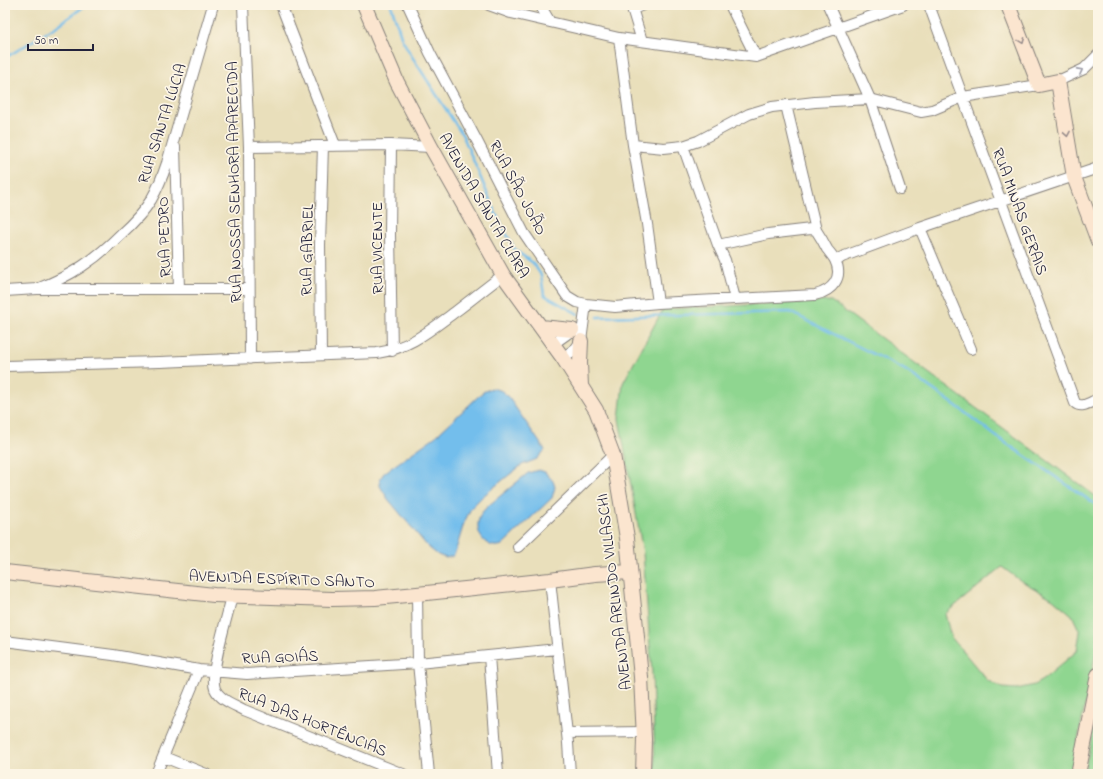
<svg xmlns="http://www.w3.org/2000/svg" width="1103" height="779" font-family="'Indie Flower',sans-serif">
<rect width="100%" height="100%" fill="#fcf5e5"/>
<filter id="ink" filterUnits="userSpaceOnUse"><feTurbulence type="fractalNoise" baseFrequency=".025" numOctaves="2"/><feDisplacementMap in="SourceGraphic" scale="8" xChannelSelector="R" yChannelSelector="G"/><feConvolveMatrix kernelMatrix="1 2 1 2 8 2 1 2 1" color-interpolation-filters="sRGB"/></filter>
<filter id="wash" filterUnits="userSpaceOnUse"><feTurbulence type="fractalNoise" baseFrequency=".012" numOctaves="4" result="noise"/><feDisplacementMap in="SourceGraphic" scale="16" xChannelSelector="R" yChannelSelector="G"/><feGaussianBlur stdDeviation="0.9" result="paint"/><feColorMatrix in="noise" values="0 0 0 0 0 0 0 0 0 0 0 0 0 0 0 0 0 1.4 0 .05"/><feComposite in="paint" operator="in"/></filter>
<g filter="url(#wash)">
<rect width="100%" height="100%" fill="#e9dfbb"/>
<path fill="#8fd690" stroke="#587c66" fill-rule="evenodd" d="M 831,301 L 1098,498 L 1098,642 L 1071,774 L 654,774 L 655,766 L 652,673 L 643,553 L 619,419 L 623,383 L 663,309 ZM 1002,567 L 1018,579 L 1053,599 L 1072,615 L 1080,632 L 1077,651 L 1044,679 L 1034,685 L 1017,689 L 1002,688 L 987,680 L 951,637 L 945,614 Z
M 1098,704 L 1098,774 L 1084,774 Z"/>
<path fill="#73beec" stroke="#4a7094" d="M 492,388 L 502,391 L 509,398 L 545,450 L 537,459 L 522,465 L 509,475 L 483,496 L 471,508 L 464,523 L 455,553 L 453,556 L 446,558 L 438,555 L 428,547 L 388,499 L 380,486 L 380,479 L 384,473 L 436,436 L 483,392 Z
M 539,470 L 545,472 L 553,481 L 555,487 L 552,498 L 502,545 C 487,551 474,533 479,519 C 480,514 484,510 488,506 L 528,473 Z"/>
<g fill="none" stroke-linecap="round" stroke-linejoin="round">
<path stroke="#73beec" stroke-width="2.5" d="M 391,5 L 402,39 L 411,55 L 463,136 L 496,214 L 515,250 L 533,263 L 541,275 L 544,295 L 578,314
M 5,58 L 57,26 L 86,5
M 598,317 L 790,312 L 905,370 L 955,405 L 997,437 L 1098,506"/>
</g>
</g>
<g filter="url(#ink)">
<g fill="none" stroke-linecap="round" stroke-linejoin="round">
<defs>
<path id="street" d="M 243,5 L 249,147 L 250,359
M 281,5 L 335,145
M 408,5 L 430,53 L 477,141 L 524,233 L 567,296 L 577,302 L 586,304 L 615,307 L 658,303 L 815,295 C 832,291 844,278 835,260 C 833,256 830,253 827,249 C 824,243 820,236 816,230 L 811,229 L 768,234 L 718,245 L 725,260 L 735,299
M 489,5 L 511,13 L 619,38 L 756,57 L 903,5
M 540,5 L 550,22
M 631,5 L 642,41
M 730,5 L 756,57
M 828,5 L 870,99 L 900,189
M 929,5 L 1075,403 C 1082,409 1090,402 1098,399
M 633,9 L 643,5
M 619,38 L 633,145 L 647,224 L 658,303
M 1058,81 L 1084,69 L 1098,55
M 786,105 L 816,230
M 391,145 L 390,234 L 392,351
M 633,145 L 664,148 L 683,146 L 698,141 L 749,114 L 772,107 L 815,102 L 870,99 L 921,112 L 932,110 L 963,97 L 1039,85
M 683,146 L 718,245
M 175,147 L 179,289
M 249,147 L 391,145 L 431,147
M 920,228 L 971,349
M 836,261 L 842,257 L 920,228 L 1098,168
M 37,289 C 71,276 95,260 121,234 C 132,224 143,213 151,200 C 158,188 163,175 167,163 L 213,5
M 5,291 L 37,289 L 249,289
M 553,344 L 574,329
M 321,355 L 320,245 L 323,146
M 563,358 L 576,348 L 581,341 L 586,304
M 5,366 L 160,362 L 377,353 C 410,348 429,331 455,312 C 471,300 487,287 503,275
M 518,547 L 613,455
M 550,580 L 568,743 L 570,774
M 417,594 L 418,663 L 429,774
M 232,596 C 228,615 209,673 215,689 C 220,700 235,705 244,710 L 403,774
M 5,641 L 113,655 L 199,670 L 247,674 L 418,663 L 557,649
M 489,656 L 498,774
M 567,733 L 644,732
M 164,757 L 206,774
M 156,774 L 199,670"/>
<path id="secondary" d="M 364,5 L 397,82 L 431,147 L 503,275 L 563,358 L 596,410 L 613,455 L 627,538 L 641,677 L 644,739 L 643,774
M 1008,5 L 1039,85 L 1058,81 L 1074,177 L 1098,241
M 541,327 L 572,330
M 581,386 L 580,363 L 581,341
M 5,572 L 214,595 L 332,599 L 375,598 L 417,594 L 550,580 L 595,574 L 630,572
M 1078,774 L 1098,675"/>
</defs>
<use href="#street" stroke="#86807b" stroke-width="12"/>
<use href="#secondary" stroke="#86807b" stroke-width="16"/>
<use href="#street" stroke="#fff" stroke-width="10"/>
<use href="#secondary" stroke="#fbe5cf" stroke-width="14"/>
</g>
<defs><path id="oneway-chevron" d="M-2-3.5L2.5 0L-2 3.5" fill="none" stroke-width="1.6" stroke-linecap="round" stroke-linejoin="round"/></defs>
<g stroke="#998d8c">
<use href="#oneway-chevron" transform="translate(1022 41) rotate(69)"/>
<use href="#oneway-chevron" transform="translate(1067 134) rotate(80)"/>
</g>
<use stroke="#9c9ca7" href="#oneway-chevron" transform="translate(1080 71) rotate(-28)"/>
</g>
<g text-anchor="middle" stroke-width="3.5" stroke-linejoin="round" paint-order="stroke">
<g font-size="16" fill="#22223b" stroke="#fcf5e5">
<text transform="translate(161 123) rotate(-72)" y="6">RUA SANTA LÚCIA</text>
<text transform="translate(233 182) rotate(-91)" y="6">RUA NOSSA SENHORA APARECIDA</text>
<text transform="translate(519 187) rotate(62)" y="6">RUA SÃO JOÃO</text>
<text transform="translate(485 205) rotate(60)" y="6">AVENIDA SANTA CLARA</text>
<text transform="translate(1021 211) rotate(70)" y="6">RUA MINAS GERAIS</text>
<text transform="translate(163 237) rotate(-92)" y="6">RUA PEDRO</text>
<text transform="translate(376 248) rotate(-90)" y="6">RUA VICENTE</text>
<text transform="translate(306 250) rotate(-89)" y="6">RUA GABRIEL</text>
<text transform="translate(282 578) rotate(2)" y="6">AVENIDA ESPÍRITO SANTO</text>
<text transform="translate(613 592) rotate(-97)" y="6">AVENIDA ARLINDO VILLASCHI</text>
<text transform="translate(280 656) rotate(-2)" y="6">RUA GOIÁS</text>
<text transform="translate(313 721) rotate(22)" y="6">RUA DAS HORTÊNCIAS</text>
</g>
</g>
<rect width="1103" height="779" fill="none" stroke="#fcf5e5" stroke-width="20"/>
<path d="M28 44v6h65v-6" fill="none" stroke="#22223b" stroke-width="2"/>
<text x="34" y="44" font-size="12" fill="#22223b" stroke="#fcf5e5" stroke-width="3" paint-order="stroke">50 m</text>
</svg>
